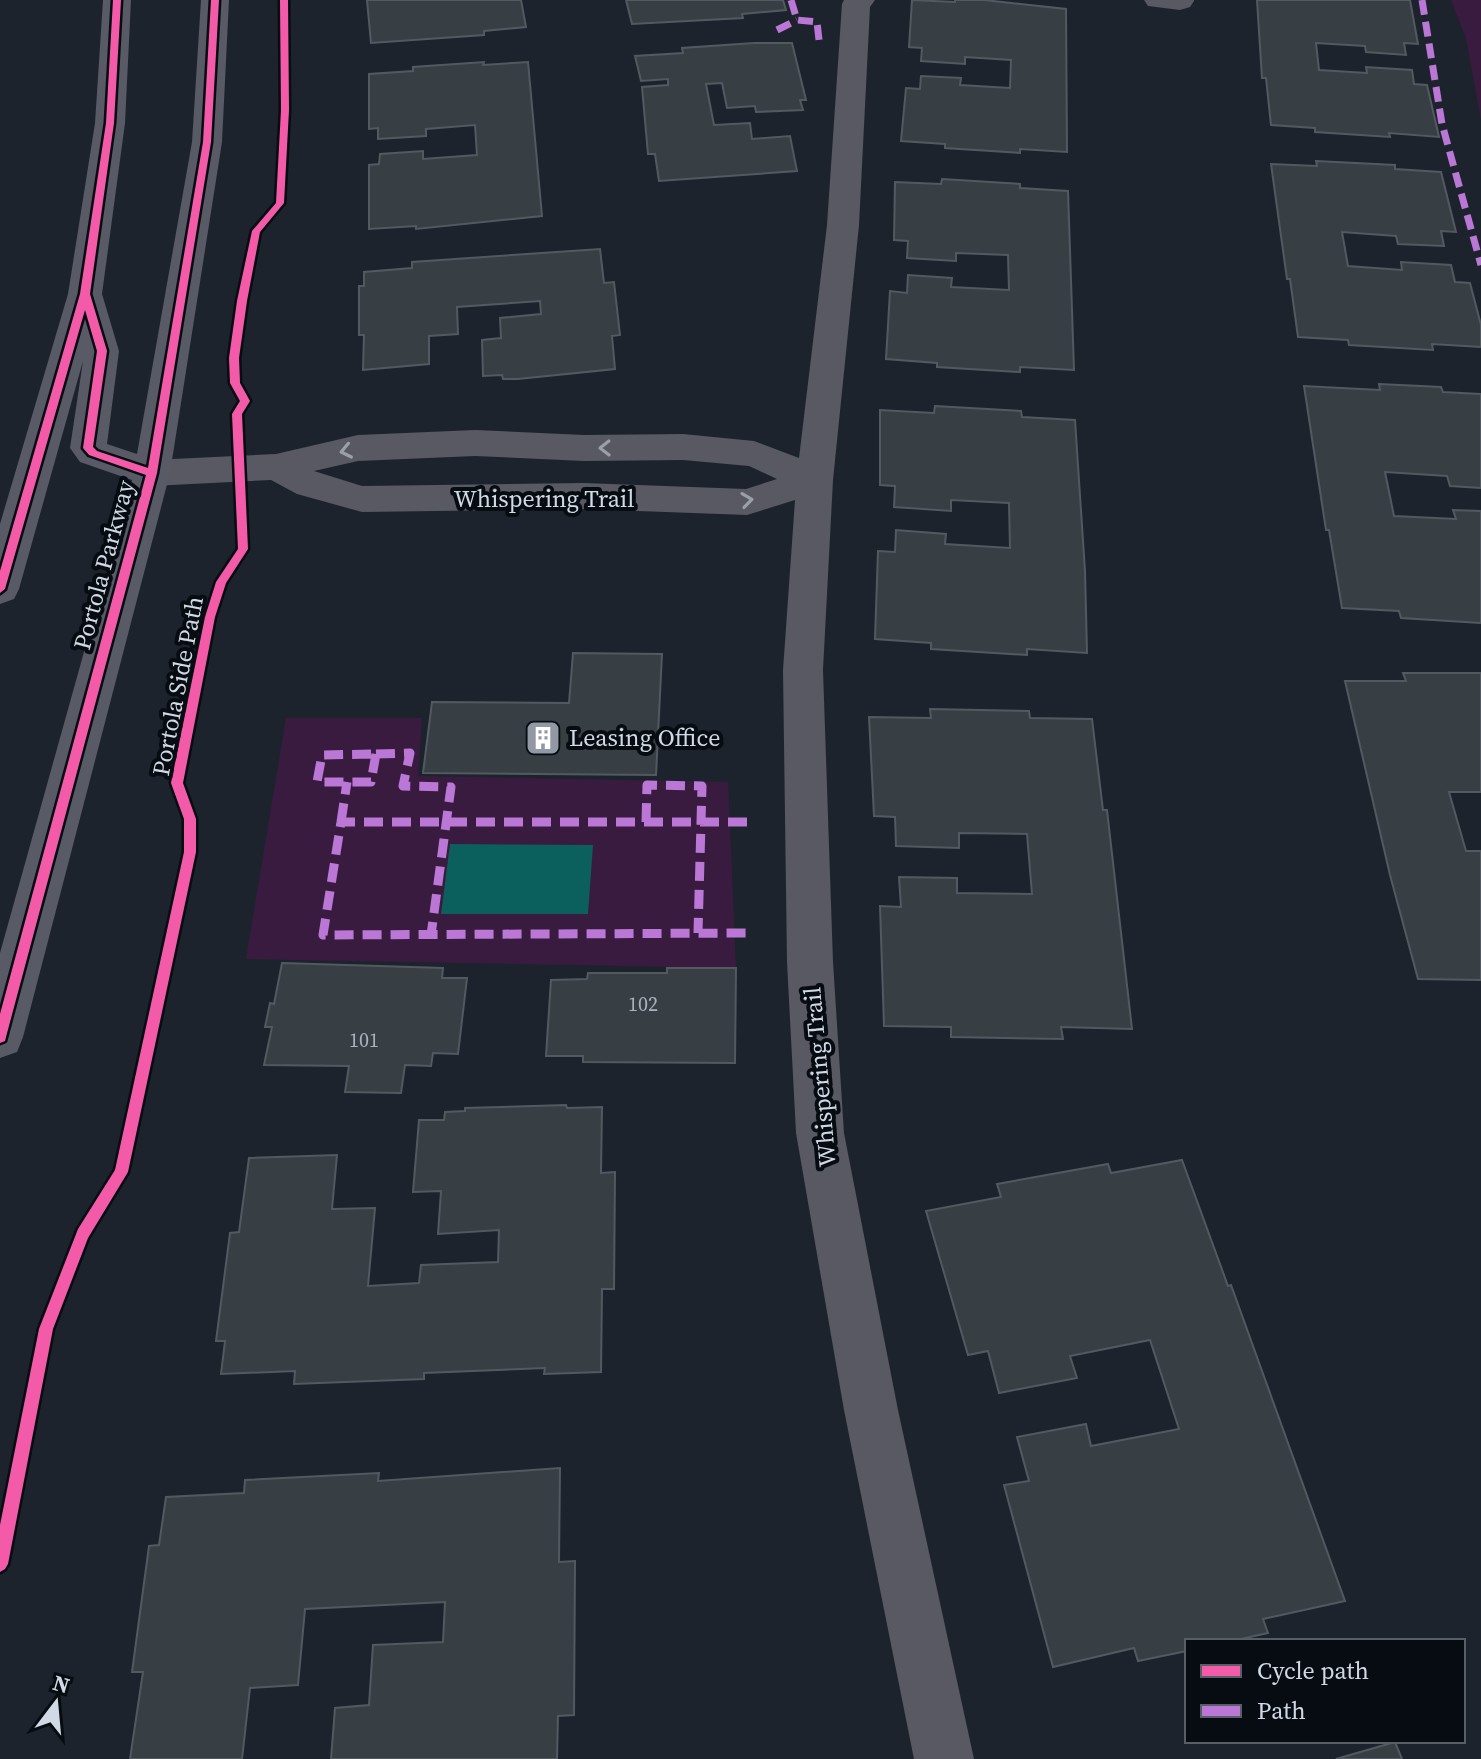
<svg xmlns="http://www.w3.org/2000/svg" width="1481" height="1759" font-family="'Source Serif 4',serif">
<rect width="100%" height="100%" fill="#1d232c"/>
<path fill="#3a1b40" d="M 1451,0 L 1481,0 L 1481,120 L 1466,38 Z
M 286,718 L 422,718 L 418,776 L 728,782 L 736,968 L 246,959 Z"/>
<path fill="#0b5f5c" d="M 450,844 L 593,845 L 588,914 L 441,914 Z"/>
<path fill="#373f44" stroke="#525960" stroke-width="2" d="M 367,0 L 521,0 L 526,27 L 484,31 L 484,35 L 371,43 Z
M 626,0 L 783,0 L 786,10 L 742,14 L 743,18 L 632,24 Z
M 912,0 L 955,2 L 955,0 L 984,0 L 1066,9 L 1067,152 L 1020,149 L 1020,153 L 945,148 L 945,144 L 901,141 L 906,88 L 920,89 L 921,76 L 961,78 L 960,85 L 1010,88 L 1011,60 L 965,57 L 965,64 L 921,61 L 922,48 L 909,47 Z
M 1257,0 L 1410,0 L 1418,44 L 1404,43 L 1406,55 L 1366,52 L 1365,46 L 1316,43 L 1319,70 L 1367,73 L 1366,67 L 1412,70 L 1414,84 L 1427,85 L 1439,137 L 1389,133 L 1390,137 L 1315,132 L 1315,128 L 1271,125 L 1266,78 L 1262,78 Z
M 754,43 L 792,43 L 806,100 L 800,100 L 803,110 L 756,112 L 755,106 L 727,108 L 722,83 L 706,84 L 714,125 L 750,123 L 752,139 L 790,136 L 797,171 L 659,181 L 655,154 L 648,154 L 642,87 L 668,85 L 668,79 L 641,81 L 635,56 L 683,53 L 682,48 Z
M 484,62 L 483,65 L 528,62 L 542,216 L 416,229 L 416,226 L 369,229 L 369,165 L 379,164 L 380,154 L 423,151 L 423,159 L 477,155 L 475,125 L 426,129 L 426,136 L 378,139 L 378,128 L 369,129 L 369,74 L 413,71 L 413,67 Z
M 1316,161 L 1395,165 L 1395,169 L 1441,172 L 1456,232 L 1441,231 L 1444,246 L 1398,244 L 1396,236 L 1342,232 L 1348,266 L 1402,270 L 1401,262 L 1451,265 L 1455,282 L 1470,283 L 1481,325 L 1481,347 L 1432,344 L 1433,350 L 1349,345 L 1348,340 L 1298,337 L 1290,279 L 1287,279 L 1271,164 L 1317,166 Z
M 942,179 L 1020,184 L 1020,188 L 1068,191 L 1074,370 L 1020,367 L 1020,372 L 937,367 L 937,363 L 886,359 L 890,291 L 907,293 L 908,275 L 952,278 L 951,287 L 1009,290 L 1008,255 L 956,253 L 956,261 L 907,258 L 908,241 L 894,240 L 895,182 L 941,184 Z
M 600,249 L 604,283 L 614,282 L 620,335 L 612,336 L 615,369 L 518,379 L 503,379 L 502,375 L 483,376 L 482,340 L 501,338 L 500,318 L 541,314 L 540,301 L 457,307 L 458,334 L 429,336 L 429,364 L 363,370 L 364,335 L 359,335 L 359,286 L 364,286 L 364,272 L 412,268 L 412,262 Z
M 1379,384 L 1441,387 L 1443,392 L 1481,394 L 1481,488 L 1450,486 L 1447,476 L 1385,472 L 1394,516 L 1456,519 L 1453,510 L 1481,511 L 1481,623 L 1401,618 L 1399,611 L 1342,608 L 1329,530 L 1326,530 L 1304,386 L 1380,390 Z
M 935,406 L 1021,411 L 1022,417 L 1075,420 L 1085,571 L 1087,653 L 1027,649 L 1027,655 L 931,649 L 931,643 L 875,639 L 878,551 L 895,552 L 896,530 L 946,534 L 945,544 L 1010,548 L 1009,503 L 951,500 L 951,511 L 894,507 L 895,486 L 880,485 L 880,410 L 934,413 Z
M 573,653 L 662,654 L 656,775 L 423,773 L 432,702 L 569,703 Z
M 1403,673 L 1481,673 L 1481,792 L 1449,792 L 1466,851 L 1481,851 L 1481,980 L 1418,979 L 1390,875 L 1345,681 L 1406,681 Z
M 930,709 L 1029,711 L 1030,718 L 1092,719 L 1103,810 L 1107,810 L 1132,1029 L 1061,1027 L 1063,1039 L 951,1037 L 951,1027 L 884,1026 L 880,906 L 901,907 L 899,877 L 957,878 L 957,893 L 1032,894 L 1027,834 L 959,833 L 959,848 L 896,846 L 895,817 L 874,816 L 869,717 L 931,718 Z
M 282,963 L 443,968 L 442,978 L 467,978 L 458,1054 L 433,1053 L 431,1066 L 405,1065 L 401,1093 L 345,1092 L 349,1066 L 264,1065 L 272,1027 L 265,1027 L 270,1003 L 274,1004 Z
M 667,968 L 736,968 L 735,1063 L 583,1062 L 583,1056 L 546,1056 L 551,980 L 587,979 L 588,973 L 667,973 Z
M 566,1105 L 567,1108 L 602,1107 L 601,1173 L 615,1172 L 614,1289 L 602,1289 L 601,1372 L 544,1374 L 545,1368 L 424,1373 L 424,1379 L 294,1384 L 295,1371 L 221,1374 L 225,1341 L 216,1341 L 230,1233 L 239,1232 L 249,1158 L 337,1155 L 332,1209 L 375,1208 L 368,1286 L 419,1283 L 421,1265 L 498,1262 L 499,1230 L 438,1234 L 441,1191 L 413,1192 L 419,1120 L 444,1120 L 445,1112 L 465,1111 L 465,1108 Z
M 1182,1160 L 1228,1286 L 1231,1285 L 1345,1601 L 1263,1619 L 1268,1633 L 1232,1641 L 1187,1641 L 1187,1651 L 1138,1661 L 1134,1648 L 1053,1667 L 1004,1485 L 1029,1481 L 1017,1437 L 1086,1424 L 1091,1446 L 1179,1429 L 1150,1340 L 1070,1356 L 1077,1378 L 999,1393 L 988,1351 L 968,1355 L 926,1211 L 1001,1197 L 997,1184 L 1108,1164 L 1111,1173 Z
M 560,1468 L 559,1562 L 575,1561 L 574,1715 L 558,1716 L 557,1759 L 331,1759 L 335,1708 L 369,1705 L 373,1645 L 443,1642 L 445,1602 L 305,1609 L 298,1685 L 250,1688 L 242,1759 L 130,1759 L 143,1672 L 132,1672 L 149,1546 L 159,1545 L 166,1497 L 244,1493 L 245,1480 L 379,1473 L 378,1481 Z
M 1395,1742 L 1402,1759 L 1336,1759 Z"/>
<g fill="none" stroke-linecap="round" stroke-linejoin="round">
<path fill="#585962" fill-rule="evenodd" d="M 844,0 L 875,0 L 870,7 L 859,225 L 833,480 L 823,670 L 833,962 L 844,1133 L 898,1410 L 974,1759 L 914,1759 L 844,1410 L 796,1133 L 787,962 L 783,670 L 795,500 L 747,515 L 584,509 L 362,512 L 297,494 L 271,480 L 152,486 L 139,482 L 134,473 L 139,464 L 152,460 L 276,454 L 358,435 L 475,430 L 584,435 L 683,434 L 754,441 L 799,458 L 827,225 L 842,4 ZM 475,456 L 584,461 L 683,460 L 749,466 L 777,479 L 746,489 L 584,483 L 362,486 L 314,471 L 358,461 Z
M 1144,0 L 1194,0 L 1194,1 L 1190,7 L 1180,10 L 1148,6 Z"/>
<path fill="#585a66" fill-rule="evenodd" d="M 103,0 L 131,0 L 125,123 L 102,294 L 119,351 L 107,444 L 137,454 L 192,142 L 201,0 L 229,0 L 222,142 L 170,473 L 23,1037 L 17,1052 L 0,1058 L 0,953 L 132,480 L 80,462 L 70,448 L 83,361 L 19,589 L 14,599 L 0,604 L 0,524 L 68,294 L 95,123 Z"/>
<path stroke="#ba77d6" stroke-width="7" stroke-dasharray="15 7" stroke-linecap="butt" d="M 791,0 L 797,20 L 817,22 L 819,40
M 1422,0 L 1442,124 L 1481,265
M 777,30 L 797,20"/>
<path stroke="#ba77d6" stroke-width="9" stroke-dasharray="19 9" stroke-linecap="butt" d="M 376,754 L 371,782 L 317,782 L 322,755 Z
M 376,754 L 410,753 L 403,786 L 451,787 L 431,935
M 341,822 L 347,782
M 646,822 L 647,785 L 702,786 L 698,933
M 747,822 L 341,822 L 323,935 L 748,933"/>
<defs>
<path id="cycleway" d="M 113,0 L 121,0 L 114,123 L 90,294 L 107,351 L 93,447 L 97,451 L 148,468 L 203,142 L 211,0 L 219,0 L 211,142 L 157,473 L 6,1037 L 5,1041 L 0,1043 L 0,1014 L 146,475 L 89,455 L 83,448 L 97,351 L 85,310 L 5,589 L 0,593 L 0,571 L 80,294 L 106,123 Z
M 280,0 L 288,0 L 289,110 L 284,203 L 260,232 L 247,301 L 239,358 L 240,383 L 250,401 L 242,414 L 248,549 L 226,583 L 215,617 L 183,783 L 196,819 L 196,852 L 128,1172 L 88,1238 L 53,1329 L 8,1564 L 5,1569 L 0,1572 L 0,1525 L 39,1329 L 78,1229 L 115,1170 L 184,852 L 184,819 L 171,783 L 205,617 L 216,582 L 238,549 L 232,414 L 240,401 L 230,383 L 229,358 L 237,301 L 252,231 L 276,203 L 281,110 Z"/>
</defs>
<use href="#cycleway" stroke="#070c12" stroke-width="5"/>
<use href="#cycleway" fill="#f35aa7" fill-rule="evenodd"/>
</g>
<defs><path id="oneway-chevron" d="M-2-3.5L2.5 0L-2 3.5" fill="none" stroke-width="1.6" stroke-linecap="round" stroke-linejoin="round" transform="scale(2)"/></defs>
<g stroke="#9b9faa">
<use href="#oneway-chevron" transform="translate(605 448) rotate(179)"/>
<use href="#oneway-chevron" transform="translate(346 451) rotate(168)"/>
<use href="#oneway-chevron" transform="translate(747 500) rotate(-8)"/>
</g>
<defs>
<symbol id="building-square" viewBox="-11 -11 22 22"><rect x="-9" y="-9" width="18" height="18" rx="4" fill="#9299a4" stroke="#070c12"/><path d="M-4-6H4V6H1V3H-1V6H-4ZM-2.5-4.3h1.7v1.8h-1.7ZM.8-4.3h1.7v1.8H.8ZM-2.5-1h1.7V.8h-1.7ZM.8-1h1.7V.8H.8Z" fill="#fff"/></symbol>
</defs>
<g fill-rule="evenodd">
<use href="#building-square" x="523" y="718" width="40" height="40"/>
</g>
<g text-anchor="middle" stroke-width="8" stroke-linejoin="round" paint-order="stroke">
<g font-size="20" fill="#aab2bc">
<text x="643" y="1011">102</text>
<text x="364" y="1047">101</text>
</g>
<g font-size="24" fill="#d1d9e4" stroke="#070c12">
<text x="544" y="507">Whispering Trail</text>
<text transform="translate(104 565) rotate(-75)" y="8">Portola Parkway</text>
<text transform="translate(178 686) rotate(-79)" y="8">Portola Side Path</text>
<text transform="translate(820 1077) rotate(-95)" y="8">Whispering Trail</text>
</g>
<g font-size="24" fill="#d1d9e4" stroke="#070c12" text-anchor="start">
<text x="569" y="746">Leasing Office</text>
</g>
</g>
<rect x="1185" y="1639" width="280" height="104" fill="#070c12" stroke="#585e66" stroke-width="2"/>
<rect x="1201" y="1665" width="40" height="12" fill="#f35aa7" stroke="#585e66" stroke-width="2"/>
<text x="1257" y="1679" font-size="24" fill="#d1d9e4">Cycle path</text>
<rect x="1201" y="1705" width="40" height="12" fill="#ba77d6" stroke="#585e66" stroke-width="2"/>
<text x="1257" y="1719" font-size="24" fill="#d1d9e4">Path</text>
<g transform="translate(56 1703) rotate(16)" stroke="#070c12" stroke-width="6" paint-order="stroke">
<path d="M0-6L14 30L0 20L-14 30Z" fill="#d1d9e4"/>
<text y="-12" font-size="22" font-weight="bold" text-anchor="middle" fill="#d1d9e4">N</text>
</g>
</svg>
